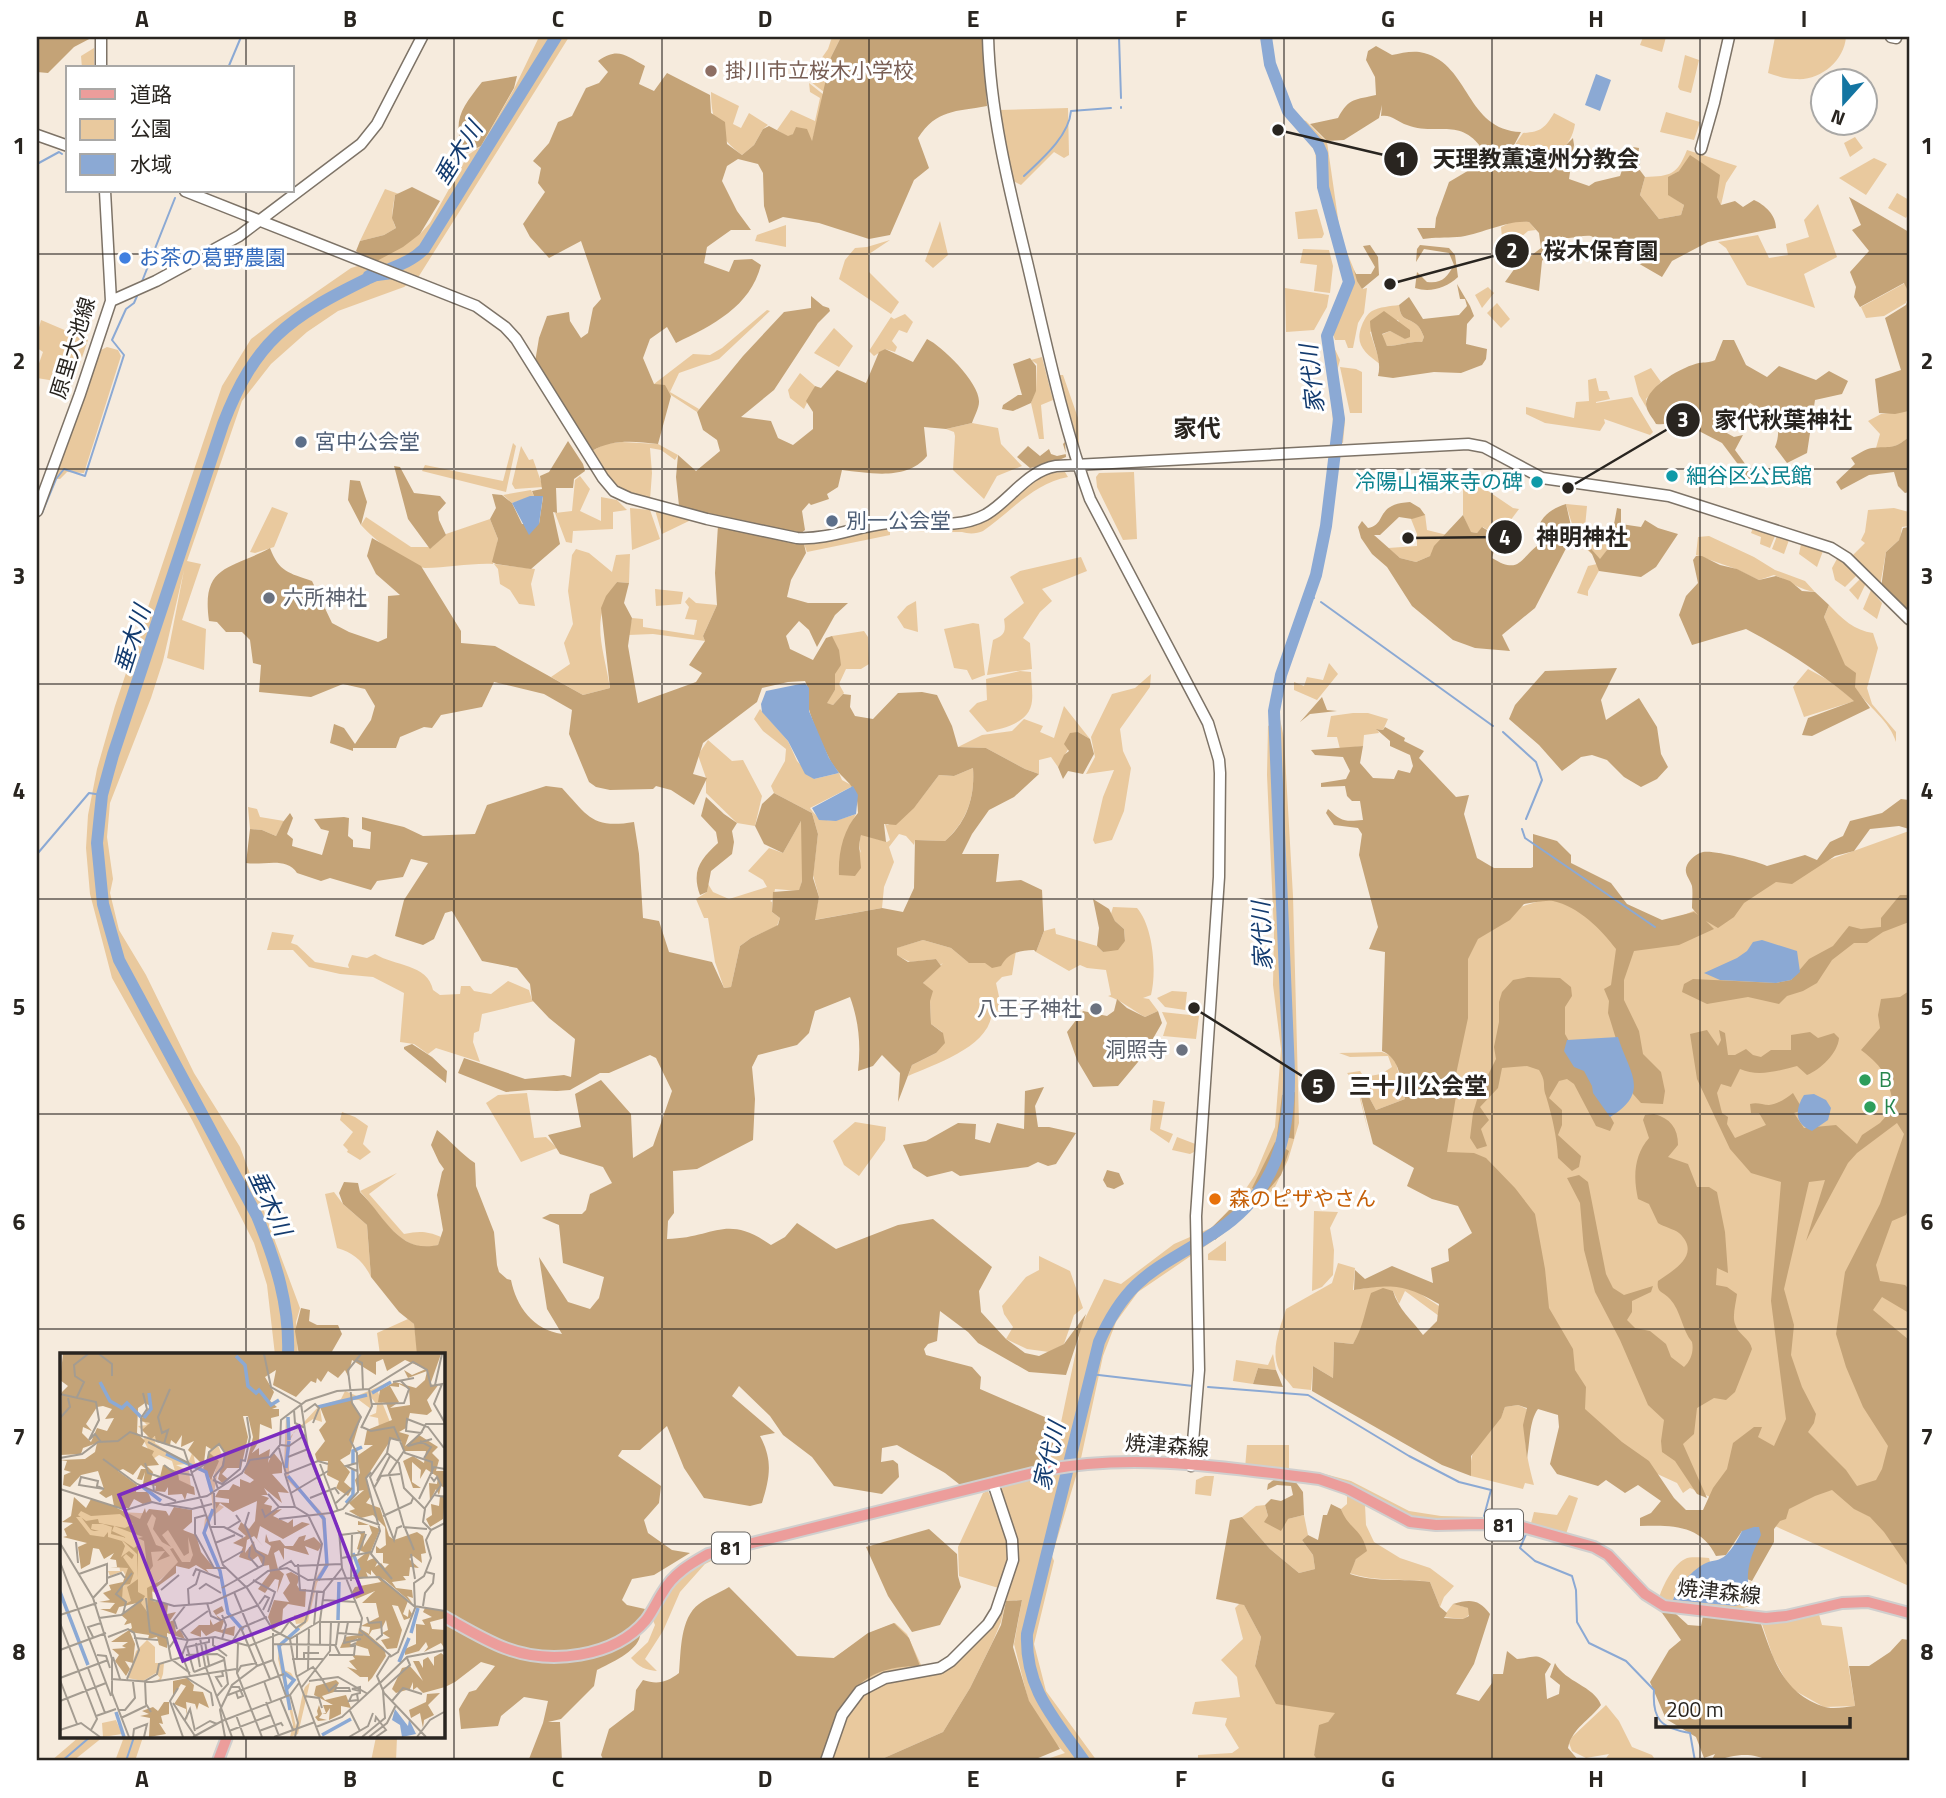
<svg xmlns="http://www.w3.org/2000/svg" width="1946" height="1798" font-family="'Titillium Web','Noto Sans JP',sans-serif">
<rect width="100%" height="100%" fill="#f6ebdd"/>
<path fill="#e9c99e" d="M 539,37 L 569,37 L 419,276 L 404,287 L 338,311 L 307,332 L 271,364 L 242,401 L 187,561 L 201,564 L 182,620 L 206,629 L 204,670 L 167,658 L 184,570 L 163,661 L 151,698 L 110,803 L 107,837 L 113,879 L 110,893 L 119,930 L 146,975 L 194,1073 L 240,1147 L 300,1308 L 296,1322 L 298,1355 L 275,1355 L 267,1285 L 254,1243 L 192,1120 L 112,978 L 90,894 L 86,848 L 88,815 L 97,769 L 115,706 L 222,386 L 251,339 L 276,320 L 351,268 L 374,261 L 420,234 L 430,223 L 468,155 L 481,146 L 514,89 Z
M 832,37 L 841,37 L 831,57 L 824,92 L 807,79 L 828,49 Z
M 1262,37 L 1271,37 L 1273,56 L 1291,108 L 1298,119 L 1306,121 L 1327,142 L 1341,239 L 1331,238 L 1318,183 L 1315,150 L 1290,121 L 1293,119 L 1289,119 L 1268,67 Z
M 1643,37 L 1666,37 L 1662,52 L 1640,45 Z
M 1775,37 L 1846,37 C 1844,61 1820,81 1796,79 C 1786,79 1777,76 1768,73 Z
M 94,48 L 94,68 L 82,68 L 81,56 Z
M 1685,55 L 1699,60 L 1691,93 L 1680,90 L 1678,87 Z
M 809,83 L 824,95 L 812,142 L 793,134 L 788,137 L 777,130 L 791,110 L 815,121 L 820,98 L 810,92 Z
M 711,92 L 739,106 L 733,124 L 741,128 L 749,113 L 768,125 L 763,129 L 754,145 L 742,155 C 719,138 711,121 711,92 Z
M 1068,108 L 1069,155 L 1064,158 L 1054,152 L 1021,185 L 1013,181 L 999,110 Z
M 1666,112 L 1700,122 L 1694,140 L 1660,132 Z
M 1554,113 L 1575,124 C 1571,149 1555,155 1533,165 L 1512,149 L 1523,133 C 1541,132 1545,128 1554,113 Z
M 1855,137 L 1863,148 L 1850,157 L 1844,143 Z
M 1687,150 L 1737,166 L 1726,183 L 1721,205 L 1717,197 L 1679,171 L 1668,178 L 1669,195 L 1684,205 L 1681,215 L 1659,219 L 1640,195 L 1645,177 C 1671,176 1677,175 1687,150 Z
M 1874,158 L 1887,164 L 1866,195 L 1839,178 Z
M 385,189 L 399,194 L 395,195 C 393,207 390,217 396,228 L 384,235 L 360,241 Z
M 1897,193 L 1909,200 L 1909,212 L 1906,218 L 1888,208 Z
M 1818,204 L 1837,257 L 1804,274 L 1815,308 L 1747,285 L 1726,248 L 1718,242 L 1758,235 L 1769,258 L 1788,255 L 1786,244 L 1809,237 L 1804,220 Z
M 1317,209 L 1324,234 L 1322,238 L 1298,239 L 1295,212 Z
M 1516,220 L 1529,222 L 1536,230 L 1528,231 L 1515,242 L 1519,249 L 1507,249 L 1502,238 L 1501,227 Z
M 940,221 L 948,255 L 933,268 L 925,261 Z
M 786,225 L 786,247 L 755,241 L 757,235 Z
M 890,240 L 869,254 L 869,272 L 899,302 L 891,314 L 839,279 L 845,260 L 855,248 L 867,247 Z
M 1343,243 L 1362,289 L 1367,288 L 1364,313 L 1358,323 L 1353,348 L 1348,348 L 1345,340 L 1335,340 L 1333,334 L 1332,343 L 1340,360 L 1337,371 L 1345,421 L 1343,443 L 1340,442 L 1339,427 L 1333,425 L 1331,389 L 1322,339 L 1331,314 L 1346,284 L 1345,270 L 1335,245 Z
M 1303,249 L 1329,250 L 1333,266 L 1330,293 L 1314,291 L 1317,265 L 1300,263 Z
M 1905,283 L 1909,294 L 1906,303 L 1884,316 L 1866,318 L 1861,307 Z
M 1488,287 L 1494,293 L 1482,308 L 1475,295 Z
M 1285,288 L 1329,295 L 1327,307 L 1314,330 L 1286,332 Z
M 1497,303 L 1510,319 L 1501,328 L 1487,313 Z
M 1399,305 C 1401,323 1408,316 1418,326 C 1421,329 1422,333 1424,337 L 1422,342 C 1410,341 1400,346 1387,346 L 1381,335 L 1390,331 L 1406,339 L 1398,320 L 1370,332 L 1381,365 C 1365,353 1354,345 1362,325 C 1364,320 1367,314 1372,311 C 1379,307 1391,306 1399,305 Z
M 767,310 L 770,311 L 719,359 L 679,373 L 670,392 L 699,409 L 697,412 L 654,384 L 693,354 L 710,355 L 722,348 Z
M 905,314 L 913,322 L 907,333 L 899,330 L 892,341 L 897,347 L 895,352 L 885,349 L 874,356 L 869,351 L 891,317 L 894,319 Z
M 41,320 L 88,340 L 73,384 L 37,378 L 37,369 L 43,352 L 37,348 L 37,335 Z
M 834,328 L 853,346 L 839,367 L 814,353 Z
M 107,347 L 118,350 L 121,356 L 84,473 L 67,472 L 60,479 L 54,479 L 101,350 Z
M 1042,357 L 1053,400 L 1041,405 L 1044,439 L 1039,439 L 1031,403 L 1036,389 L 1037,364 L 1031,360 Z
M 1340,367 L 1356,369 L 1362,372 L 1362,413 L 1350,413 Z
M 1651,368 L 1661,382 L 1646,399 L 1646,407 L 1639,395 L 1634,376 Z
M 800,373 L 815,386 L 804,409 L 790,398 L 788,390 Z
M 1058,375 L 1063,375 L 1078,418 L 1079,445 Z
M 1596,378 L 1599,391 L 1607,391 L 1610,399 L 1596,402 L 1596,403 L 1632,397 L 1653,432 L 1650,435 L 1604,419 L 1605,423 L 1600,431 L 1545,423 L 1526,414 L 1526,407 L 1574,418 L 1576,402 L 1589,401 L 1588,380 Z
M 1909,411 L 1909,437 C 1899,446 1890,449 1876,448 L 1880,434 L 1868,421 L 1881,414 Z
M 972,423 L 998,428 L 1001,444 L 1022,466 L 997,476 L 984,499 L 953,470 L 955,436 L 954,432 L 946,429 Z
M 622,442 L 658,444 L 678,455 L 675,460 L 661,450 L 650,448 L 652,473 L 650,500 C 614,490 611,482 592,451 L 605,444 Z
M 513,443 L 516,446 L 506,492 L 422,471 L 425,465 L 503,481 Z
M 521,446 L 529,460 L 533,459 L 543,487 L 515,489 L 512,484 Z
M 1065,472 L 1068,477 C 1032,484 1011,512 983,531 C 977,534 968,534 962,532 L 892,532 L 893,527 L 961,527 L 978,524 L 1045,473 Z
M 1134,472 L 1137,539 L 1123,540 L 1097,487 L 1096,477 L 1099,473 Z
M 580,476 L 590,489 L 580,511 L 601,521 L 601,497 L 617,500 L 627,510 L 613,512 L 613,529 L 573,531 L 572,543 L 566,542 L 555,513 L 572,511 L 575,480 Z
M 1463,483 L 1485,489 L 1513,508 L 1519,509 L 1498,537 L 1483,527 L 1477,533 L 1470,532 L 1463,515 Z
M 531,490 L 534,496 L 512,503 L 503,495 Z
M 1566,504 L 1587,506 L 1585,527 L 1612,532 L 1610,546 L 1600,560 C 1577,545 1573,528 1566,504 Z
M 272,507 L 288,513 L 274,547 L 255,553 L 250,552 Z
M 630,508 L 650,510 L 660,539 L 632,550 Z
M 1894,508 L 1909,512 L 1909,526 L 1902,527 L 1900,539 L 1886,552 L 1880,586 L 1851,557 L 1865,543 L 1861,540 L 1865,532 L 1868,510 Z
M 655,510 L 691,520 L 662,534 Z
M 1425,514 L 1427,530 L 1447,535 L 1430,556 L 1416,562 L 1400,558 L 1388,548 L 1417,546 L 1417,534 L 1411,519 Z
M 366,517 L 411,547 L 432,547 L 446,534 L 490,519 L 498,539 L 493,564 C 470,563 448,568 425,568 C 409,567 372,538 361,525 Z
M 890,528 L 890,535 L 807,552 L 804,544 Z
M 1753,528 L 1775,536 L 1770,548 L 1760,544 L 1761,537 L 1751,533 Z
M 1709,536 L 1754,557 L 1775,570 L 1805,581 L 1815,592 C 1799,590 1790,581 1774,575 L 1759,580 L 1736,569 L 1696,555 L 1698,537 Z
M 1777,536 L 1789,540 L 1784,554 L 1772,549 Z
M 1801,544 L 1823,551 L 1817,567 L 1799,554 Z
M 576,549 L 589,553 L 612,572 L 616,555 L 630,554 L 629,583 L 617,582 C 589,619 603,645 610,688 L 583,695 L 551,677 L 570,664 L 564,643 L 573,624 L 568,591 L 572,555 Z
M 1081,557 L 1087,571 L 1042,589 L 1052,601 L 1040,612 L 1023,638 L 1030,643 L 1032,669 L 987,675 L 993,640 C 1005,635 1006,632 1004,619 L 1024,603 L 1010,577 L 1020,571 Z
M 1838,557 L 1856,576 L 1845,587 L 1835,580 L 1832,568 Z
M 494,564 L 535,569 L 531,584 L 535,606 L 519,604 L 510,590 L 500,584 L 498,569 Z
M 1597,564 L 1601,567 L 1588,591 L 1588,596 L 1577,593 L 1588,566 Z
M 1861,578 L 1866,583 L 1858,600 L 1849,590 Z
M 655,589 L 683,592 L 681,604 L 656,606 Z
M 1871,590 L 1882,603 L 1877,619 L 1863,609 Z
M 689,597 L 696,603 L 717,605 L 703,636 L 705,641 L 653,634 L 628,635 L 632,618 L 643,619 L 643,627 L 694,635 L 697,620 L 685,619 L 689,607 L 685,602 Z
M 916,601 L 918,632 L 904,628 L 897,617 L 907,606 Z
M 1829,605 C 1841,618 1855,631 1873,633 L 1878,648 L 1867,688 L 1872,704 L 1896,732 L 1896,742 C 1890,721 1868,707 1856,689 C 1842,668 1834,640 1824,617 Z
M 973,623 L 979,624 L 985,675 L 972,680 L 967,670 L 954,668 L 944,629 Z
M 864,631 L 868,637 L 869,664 L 861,669 L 846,669 L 839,684 L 844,693 L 833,705 L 826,703 L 835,690 L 832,636 Z
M 1329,663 L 1338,674 L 1317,700 L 1294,690 L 1294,682 L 1304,686 L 1307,677 L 1323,680 Z
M 1808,669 L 1828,680 L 1855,701 L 1804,717 L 1793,687 Z
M 1020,671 L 1031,672 C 1031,681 1033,692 1032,701 C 1030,723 1004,728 987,732 L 969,711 L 977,703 L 987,700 L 986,679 Z
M 1151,674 L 1150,687 L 1120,729 L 1123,751 L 1131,768 L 1124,811 L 1112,840 L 1095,844 L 1093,840 L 1103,797 L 1114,770 L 1086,774 L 1095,757 L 1091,737 L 1112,694 L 1135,688 Z
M 1064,706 L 1090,739 L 1078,732 L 1058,767 L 1051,757 L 1039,760 L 1039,774 L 1025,769 L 986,748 L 958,747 L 982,735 L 1012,731 L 1024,719 L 1043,726 L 1040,732 L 1054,738 Z
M 760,709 L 788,741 L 797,761 L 814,779 L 839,773 L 842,780 L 853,786 L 810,808 C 822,827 839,820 856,814 L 848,829 L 861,853 L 859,845 L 861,834 L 887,842 L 890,840 L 885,824 L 888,825 L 916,805 L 939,775 L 954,776 L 973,768 C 975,797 967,821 945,841 L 915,840 L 914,845 L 906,836 L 899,834 L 889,847 L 894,862 L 884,887 L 882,908 L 814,920 L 819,897 L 813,875 L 818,834 L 812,813 L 774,793 L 771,786 L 785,761 L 786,749 L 763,731 L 754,719 Z
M 1353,713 L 1368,713 L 1388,719 L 1383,730 L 1377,729 L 1379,733 L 1364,735 L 1363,746 L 1340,749 L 1337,737 L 1327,737 L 1331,716 Z
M 1280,719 L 1284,738 L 1293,896 L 1299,1123 L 1288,1160 L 1274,1189 L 1223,1234 L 1138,1292 L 1116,1322 L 1103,1356 L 1080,1463 L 1052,1556 L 1054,1561 L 1034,1644 L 1046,1691 L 1097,1761 L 1041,1761 L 1065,1753 L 1050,1738 L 1030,1707 L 1014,1644 L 1022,1600 L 1006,1601 L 1001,1622 L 993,1641 L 970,1688 L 943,1732 L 884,1758 L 885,1761 L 775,1761 L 832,1659 L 872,1632 L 895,1623 L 907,1634 L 922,1667 C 878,1671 873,1672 844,1706 L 871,1686 L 942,1668 L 995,1623 L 1006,1601 L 1015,1560 L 1015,1533 L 999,1488 L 1046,1472 L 1059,1432 L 1081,1327 L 1104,1279 L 1121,1284 L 1174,1244 L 1213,1227 L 1239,1199 L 1255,1175 L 1275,1127 L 1281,1049 L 1273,985 L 1274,932 L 1267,775 L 1268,726 Z
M 708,740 L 732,761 L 743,760 L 762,796 L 755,826 L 737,823 L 706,793 L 706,778 L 698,755 Z
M 248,807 L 257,809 L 260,817 L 284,821 L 276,836 L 262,830 L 250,829 Z
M 802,819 L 802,881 L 799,891 L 775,889 L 773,899 L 770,901 L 772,902 L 772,912 L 780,918 L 777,926 L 751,938 L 740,946 L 731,987 L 724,988 L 715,962 L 708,918 L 704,918 L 696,899 L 707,892 L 708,884 L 713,892 L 729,899 L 767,887 L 763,880 L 748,871 L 769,848 L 783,853 Z
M 1909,831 L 1909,1586 L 1690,1488 L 1683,1493 L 1677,1483 L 1631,1462 L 1546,1366 L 1524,1290 L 1412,1145 L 1467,923 L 1586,887 L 1655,927 L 1734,894 Z
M 1113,907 L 1137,908 C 1153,926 1157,971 1151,995 L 1143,998 L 1149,999 L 1158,1011 L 1145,1017 C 1132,1010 1121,1000 1108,996 L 1111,995 L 1106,970 L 1087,968 L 1080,965 L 1069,971 L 1036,952 L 1044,931 L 1055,928 L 1056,934 L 1097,946 L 1103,952 L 1125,941 L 1124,929 L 1115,921 L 1111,914 Z
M 272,932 L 294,935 L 291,943 L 297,945 L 315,962 L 349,968 L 348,965 L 352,955 L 367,958 L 375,954 C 394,966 428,964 433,990 L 440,995 L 460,994 L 461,986 L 470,986 L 474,991 L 491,994 L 508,981 L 529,990 L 532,1000 L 535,1001 L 482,1014 L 479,1031 L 474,1033 L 473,1042 L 480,1062 L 436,1048 L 428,1054 L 414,1044 L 400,1042 L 404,993 L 373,977 L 340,974 L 309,967 L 293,950 L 267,950 Z
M 923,940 L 951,948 L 968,962 L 1005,958 L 1016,951 L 1012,975 L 1002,977 L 996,983 L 1000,1001 L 997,1013 L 981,998 L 983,1005 L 992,1012 C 990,1047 935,1064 908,1076 L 912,1065 L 936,1053 L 942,1032 L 931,1024 L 930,1001 L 923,983 L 943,963 L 940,965 L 936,959 L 910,962 L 896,955 L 896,948 Z
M 1172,991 L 1187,992 L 1185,1010 L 1165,1007 L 1157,998 Z
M 1162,1012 L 1199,1016 L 1196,1039 L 1163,1036 L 1167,1023 Z
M 1382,1052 L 1390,1055 L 1396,1063 L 1405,1099 L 1376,1110 L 1362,1084 L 1358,1086 L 1369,1135 L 1356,1083 L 1347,1073 L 1360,1071 L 1364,1077 L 1381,1074 L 1392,1067 L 1388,1056 L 1350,1057 L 1339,1053 Z
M 527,1093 L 534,1138 L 546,1137 L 557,1148 L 521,1162 L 486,1103 L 498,1095 Z
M 1153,1100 L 1165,1102 L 1160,1129 L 1173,1134 L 1169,1143 L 1150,1130 Z
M 342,1112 L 355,1117 L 368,1126 L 363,1144 L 371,1152 L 360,1160 L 347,1152 L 348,1150 L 343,1145 L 353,1132 L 340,1120 Z
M 855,1122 L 886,1127 L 885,1140 L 859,1176 L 844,1165 L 833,1141 Z
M 1177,1137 L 1198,1145 L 1196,1151 L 1190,1154 L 1172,1150 Z
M 397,1173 L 369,1194 L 404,1234 C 419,1231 427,1231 441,1237 L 438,1245 C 401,1256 382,1215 360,1191 Z
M 334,1192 L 343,1204 L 367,1225 L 371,1277 C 363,1261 354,1253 337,1248 L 325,1194 Z
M 1314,1211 L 1338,1212 L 1330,1228 L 1334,1250 L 1333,1275 L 1322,1287 L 1312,1291 Z
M 1226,1241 L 1226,1261 L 1208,1260 L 1208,1254 Z
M 1039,1256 L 1070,1271 L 1083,1308 L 1074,1315 L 1064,1344 L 1049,1352 L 1027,1349 L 1006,1339 L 1013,1327 L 1004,1314 L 1002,1306 L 1026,1277 L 1039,1270 Z
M 1338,1263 L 1355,1268 L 1353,1290 L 1387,1285 L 1413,1289 L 1439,1306 L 1439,1316 L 1405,1291 L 1399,1304 L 1393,1291 L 1365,1324 L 1353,1344 L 1334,1342 L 1333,1378 L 1313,1366 L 1311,1390 L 1293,1388 C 1289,1382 1282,1376 1279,1370 C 1270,1350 1280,1328 1286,1309 L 1332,1283 Z
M 408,1319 L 414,1324 L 418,1355 L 380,1355 L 377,1333 Z
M 1273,1354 L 1276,1370 L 1258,1368 L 1253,1384 L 1233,1381 L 1236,1360 L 1268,1365 Z
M 1518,1405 L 1527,1409 C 1522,1436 1527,1459 1534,1485 L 1525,1483 L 1523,1489 L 1471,1476 C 1471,1469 1470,1460 1473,1453 C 1480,1435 1499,1426 1505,1407 Z
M 1247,1445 L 1289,1445 L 1289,1472 L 1245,1468 Z
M 1317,1472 L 1351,1481 L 1409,1511 L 1441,1516 L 1482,1517 L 1488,1521 L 1433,1522 L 1412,1518 L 1309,1474 Z
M 1205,1476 L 1214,1476 L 1211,1496 L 1195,1494 L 1196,1480 Z
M 988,1491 L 1009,1541 L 1012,1564 L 1005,1590 L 959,1576 L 958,1547 L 983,1493 Z
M 1569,1495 L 1578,1498 L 1566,1534 L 1530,1527 L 1534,1512 L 1557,1515 Z
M 1347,1496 L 1357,1498 L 1365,1505 L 1366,1525 L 1374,1542 L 1400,1558 L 1430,1568 L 1454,1586 L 1444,1597 L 1440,1607 L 1430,1582 C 1402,1578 1375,1582 1349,1573 L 1356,1559 L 1341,1509 L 1347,1504 Z
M 1265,1505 L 1268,1516 L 1288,1519 L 1304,1515 L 1308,1535 L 1302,1540 L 1313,1555 L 1315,1569 L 1299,1573 L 1270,1549 L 1242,1517 L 1256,1506 Z
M 724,1555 L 705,1564 L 680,1592 L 663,1631 L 645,1659 L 657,1671 C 645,1670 639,1667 631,1658 L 648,1642 L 655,1625 L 652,1618 L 680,1574 L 713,1556 Z
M 1709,1558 L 1710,1562 L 1700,1567 L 1676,1588 L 1673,1600 L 1735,1606 L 1749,1598 L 1750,1580 L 1753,1594 L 1751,1605 C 1730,1617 1682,1604 1659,1598 C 1663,1585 1673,1565 1685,1559 C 1691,1556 1703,1558 1709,1558 Z
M 1242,1601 L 1261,1637 L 1255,1666 L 1336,1713 L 1328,1722 L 1314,1754 L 1318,1761 L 1198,1761 L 1198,1755 L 1232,1753 L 1239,1748 L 1225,1725 L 1227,1718 L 1192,1714 L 1195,1702 L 1240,1697 L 1237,1677 L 1221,1660 L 1243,1639 L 1235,1608 Z
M 1453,1604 L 1469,1608 L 1469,1615 L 1464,1619 L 1443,1617 Z
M 1818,1611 L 1822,1625 L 1842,1627 L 1855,1706 L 1824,1707 L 1790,1688 L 1773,1657 L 1760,1618 Z
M 1606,1705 L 1619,1721 L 1632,1747 L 1652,1755 L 1656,1761 L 1604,1761 L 1609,1754 L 1586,1758 L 1572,1751 L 1569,1743 L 1572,1737 Z
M 79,1737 L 103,1737 L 73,1761 L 51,1761 Z
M 124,1737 L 143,1737 L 135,1761 L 115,1761 Z
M 376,1737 L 397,1737 L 396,1761 L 371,1761 Z"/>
<path fill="#c4a377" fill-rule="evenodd" d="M 37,37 L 93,37 L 74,47 L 48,73 L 37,72 Z
M 841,37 L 983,37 L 987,106 C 955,112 937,109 918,138 L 929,168 L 914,180 L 890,235 L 869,239 L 819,223 L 783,217 L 769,223 L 764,206 L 763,173 L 758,164 L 738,159 L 727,166 L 722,181 L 737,211 L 751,230 L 731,230 L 707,247 L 704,263 L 729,272 L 734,260 L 752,259 L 761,265 C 750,307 713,325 676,343 L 667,327 L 650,339 L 643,358 L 654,384 L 665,385 L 671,396 L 658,444 C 634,441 612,439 592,451 L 535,362 L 539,338 L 547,316 L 569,312 L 570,321 L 581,338 L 588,333 L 593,308 L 601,299 L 581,241 L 549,258 L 530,237 L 523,224 L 545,192 L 538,183 L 541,168 L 533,161 L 549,143 L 558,122 L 572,116 L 586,88 L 599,83 L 608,72 L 598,61 C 618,47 625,55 645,66 L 639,84 L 654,91 L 667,73 L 710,95 L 711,113 L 725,122 L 727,144 L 742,155 L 754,145 L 763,129 L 769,126 L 788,136 L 793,134 L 796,127 L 807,129 L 812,141 L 831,57 Z
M 1376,46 L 1392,55 C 1402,53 1414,50 1424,53 C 1470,65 1466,130 1521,132 L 1512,149 L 1533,165 L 1557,154 L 1573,138 L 1574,145 L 1569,179 L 1589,186 L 1595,182 L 1620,176 L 1627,155 L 1633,147 L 1639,148 L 1638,157 L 1641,159 L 1639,169 L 1645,177 L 1640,195 L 1659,219 L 1681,215 L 1684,205 L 1668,195 L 1668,177 L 1679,171 L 1690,155 L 1720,175 L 1717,197 L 1721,205 L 1735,201 L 1743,207 L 1754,200 C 1765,205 1776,215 1776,228 L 1708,242 L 1672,261 L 1662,277 L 1591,236 C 1580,235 1573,240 1561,237 L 1542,261 L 1539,291 L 1505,282 L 1515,268 L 1541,248 L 1539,233 L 1529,222 C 1508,219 1480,235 1457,237 C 1445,238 1435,237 1423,239 L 1417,228 L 1435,228 L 1436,218 L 1449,182 L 1476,166 L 1480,146 C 1458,118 1436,136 1407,125 C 1398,122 1391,114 1381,116 L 1382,105 L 1379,118 L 1344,140 L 1327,141 L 1310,124 L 1338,118 C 1349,97 1356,100 1376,95 L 1375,77 L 1366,60 L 1368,51 Z
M 517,76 L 514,88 L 481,146 L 465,154 C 451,121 461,109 482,82 Z
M 412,187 L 440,201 L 420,234 L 403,247 L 375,262 L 368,260 L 356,251 L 360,241 L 384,235 L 396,228 L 392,218 L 395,195 Z
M 1849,197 L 1909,232 L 1909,293 L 1904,283 L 1860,307 L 1854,297 L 1856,287 L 1850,272 L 1869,251 L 1852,230 L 1861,225 Z
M 1370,245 L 1378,257 L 1379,275 L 1362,289 L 1357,281 L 1354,270 L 1356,274 L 1371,274 L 1375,267 L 1363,246 Z
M 1420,245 L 1449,248 L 1455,255 L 1458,277 C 1446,288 1430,293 1415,288 L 1417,272 L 1427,282 C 1442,284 1447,277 1454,265 L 1449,253 L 1424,249 L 1416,262 L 1417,249 Z
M 1457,284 L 1470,306 L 1474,316 L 1467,324 L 1466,344 L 1487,349 L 1486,359 L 1482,365 L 1461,373 L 1434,372 L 1393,378 L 1378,376 C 1383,357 1370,341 1370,321 L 1384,311 L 1410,330 L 1410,337 L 1405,339 L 1390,331 L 1382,334 L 1387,346 C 1400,346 1410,341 1422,342 L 1424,337 C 1422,333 1421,329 1418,326 C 1408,316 1401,323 1399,305 L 1409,297 L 1423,319 L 1459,315 L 1467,306 L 1465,299 L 1460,299 Z
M 811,296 L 823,306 L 829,308 L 830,311 L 818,323 L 774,390 L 741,417 L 771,421 L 778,438 L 793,445 L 813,429 L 813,412 L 806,401 L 815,386 L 821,388 L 837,370 L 866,383 L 879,352 L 885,349 L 913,362 L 927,339 C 942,346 980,383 979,402 C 979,408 974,417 972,423 L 946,429 L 924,427 L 927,456 C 907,481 870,473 842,470 L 838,487 L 827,494 L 829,499 L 811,505 L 809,503 L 802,511 L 805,530 L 799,535 L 736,523 L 679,506 L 676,477 L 678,455 L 696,471 L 720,451 L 717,440 L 703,430 L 697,412 L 743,356 L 784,312 L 811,308 Z
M 1909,297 L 1909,411 L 1895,414 L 1879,413 L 1875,379 L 1901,370 L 1885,318 L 1906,305 Z
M 1723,340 L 1734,340 L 1746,365 L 1767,377 L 1779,366 L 1816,380 L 1829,371 L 1848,381 L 1842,394 L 1815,400 L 1807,453 L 1787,463 L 1775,447 C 1785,421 1769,415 1750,403 L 1730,419 L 1725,432 L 1734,437 L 1743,435 L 1735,450 L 1754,476 L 1749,479 L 1722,443 L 1697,430 L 1692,418 C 1680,419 1668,426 1656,424 C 1653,418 1646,411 1646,404 C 1647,386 1684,366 1699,363 C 1705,362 1709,363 1715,360 Z
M 1030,358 L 1036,366 L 1036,391 L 1031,403 L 1013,411 L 1002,409 L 1003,405 L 1018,395 L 1022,395 L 1013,364 Z
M 1909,437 L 1909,492 L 1905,493 L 1898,486 L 1894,472 L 1869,475 L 1841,490 L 1836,482 L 1855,464 L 1851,458 C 1857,455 1865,449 1872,448 C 1890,446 1893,450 1909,437 Z
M 568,441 L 583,464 L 585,471 L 574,479 L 573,488 L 556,488 L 557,513 L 553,512 L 560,544 L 531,569 L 496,564 L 492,562 L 498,539 L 490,519 L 496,508 L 492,494 L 502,495 L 512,503 L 522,524 L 539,524 L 543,497 L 534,496 L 532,491 L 542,489 L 540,476 L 549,472 Z
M 1065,442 L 1066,457 L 1047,465 L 1030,468 L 1017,457 L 1028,446 L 1040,456 L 1049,449 L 1051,454 L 1057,456 L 1066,454 L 1063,444 Z
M 394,466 L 400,467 L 414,493 L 440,496 L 446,503 L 438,512 L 439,520 L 446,535 L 430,549 L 408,519 Z
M 350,480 L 360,481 L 367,502 L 361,525 L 348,500 Z
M 1410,502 L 1420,508 L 1425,515 L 1412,519 L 1399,517 L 1380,535 L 1374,535 L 1400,558 L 1416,562 L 1430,556 L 1434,546 L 1463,515 L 1471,532 L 1477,533 L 1482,527 L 1498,537 L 1492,558 C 1521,576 1520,557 1541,543 L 1536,532 C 1541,517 1550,509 1566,504 L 1571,526 L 1600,559 L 1610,546 L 1617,508 L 1621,509 L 1621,524 L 1641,527 L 1645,520 L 1658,528 L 1678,534 L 1656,567 L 1641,577 L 1599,571 L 1592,554 L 1574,533 L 1535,608 L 1502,635 L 1510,651 L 1475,648 L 1453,640 L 1412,606 L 1387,567 L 1372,554 L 1361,538 L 1358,527 L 1362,521 L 1368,528 C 1388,524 1374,504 1410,502 Z
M 718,525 L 787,542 L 804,544 L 806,553 L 791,580 L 787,597 L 808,603 L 848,603 L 835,615 L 817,647 L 809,630 L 799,621 L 786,636 L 790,649 L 813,660 L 826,638 L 832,636 L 839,650 L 841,665 L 835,674 L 835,690 L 827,703 L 833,705 L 843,694 L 851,695 L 850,707 L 855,716 L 873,719 L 898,693 L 922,692 L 937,695 L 952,726 L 958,747 L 986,748 L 1025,769 L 1039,774 L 1014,797 L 989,810 L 972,834 L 962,854 L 999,854 L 996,882 L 1021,880 L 1042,890 L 1044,931 L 1036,952 L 1034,950 C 1019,951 1009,952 1001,966 L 992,968 L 985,963 L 969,963 L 951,948 L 923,940 L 897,948 L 897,955 L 908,962 L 936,959 L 941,966 L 923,983 L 933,991 L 930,1001 L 931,1024 L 943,1033 L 945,1043 L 936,1053 L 912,1065 L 898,1102 L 900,1073 L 882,1055 L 873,1066 L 858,1071 C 861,1045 859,1022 850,997 L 815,1011 L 809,1033 L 797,1045 L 758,1055 L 752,1067 L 755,1099 L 753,1140 L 697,1169 L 673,1171 L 674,1213 L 668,1221 L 667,1239 C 715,1238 725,1213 771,1245 L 785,1237 L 797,1223 L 836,1249 L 898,1225 L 933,1219 L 992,1267 L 979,1291 L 981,1312 L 1006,1339 L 1025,1353 L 1039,1356 L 1064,1344 L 1086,1314 L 1066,1375 L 1029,1372 L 978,1343 L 968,1332 L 940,1311 L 937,1341 L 928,1344 L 924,1349 L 926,1355 L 972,1367 L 981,1377 L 980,1389 L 1047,1418 L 1053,1423 L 1053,1448 L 1041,1463 L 988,1484 L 959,1484 L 945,1473 L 897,1445 L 882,1448 L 881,1462 L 893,1460 L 898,1464 L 899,1477 L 882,1494 L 834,1486 L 812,1457 L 783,1435 L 770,1416 L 739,1386 L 732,1396 L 775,1433 L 760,1436 C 773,1460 770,1477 762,1503 L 750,1506 L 704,1498 L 684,1468 L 667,1426 L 640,1450 L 622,1450 L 618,1456 L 661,1486 L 659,1503 L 644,1520 L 648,1533 L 672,1550 L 690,1553 L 654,1575 L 632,1579 L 622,1600 L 627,1605 L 645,1609 C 640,1621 642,1625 640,1636 C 637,1652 610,1663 597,1670 L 594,1686 L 561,1719 L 548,1722 L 560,1722 L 562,1761 L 526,1761 L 529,1759 L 543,1723 L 548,1701 L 524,1697 L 501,1716 L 498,1726 L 461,1729 L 459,1709 L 469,1692 L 476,1690 L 495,1666 L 481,1662 L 455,1682 L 443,1688 L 443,1355 L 417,1355 L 414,1324 L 399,1312 L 371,1277 L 367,1225 L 343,1204 L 339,1193 L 344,1182 L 358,1183 L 360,1192 C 385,1216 398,1254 438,1245 L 443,1230 L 437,1195 L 442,1172 L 444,1169 L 439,1162 L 431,1145 L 437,1130 C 451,1141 461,1154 475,1163 L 476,1186 L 494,1232 L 497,1265 L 499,1272 L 507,1279 L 511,1280 C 516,1306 533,1330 562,1334 L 547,1309 L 539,1257 L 568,1302 L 590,1309 L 599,1298 L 604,1277 L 563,1263 L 559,1225 L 542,1218 L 550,1214 L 582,1214 L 586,1210 L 590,1194 L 612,1183 L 603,1167 L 560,1154 L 548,1135 L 581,1127 L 575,1094 L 601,1080 L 631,1114 L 633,1158 L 653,1146 L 672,1091 L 656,1058 L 650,1055 L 609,1073 L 600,1073 L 570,1090 L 557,1091 L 529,1090 L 506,1092 L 458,1073 L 464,1058 L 525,1079 L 564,1075 L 571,1077 L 575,1039 L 549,1018 L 532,1000 L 530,984 L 517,968 L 482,961 L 452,911 L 445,913 L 434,939 L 423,945 L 395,936 L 404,900 L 428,863 L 411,859 L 403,877 L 377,881 L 371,890 L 330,878 L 321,881 L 297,873 C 286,856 263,866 246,863 L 250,829 L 262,830 L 276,836 L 283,822 L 290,813 L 293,818 L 287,834 L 293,839 L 292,846 L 322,855 L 329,831 L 321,829 L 314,819 L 344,817 L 349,818 L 348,836 L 353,840 L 353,847 L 370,849 L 371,832 L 362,829 L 362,817 L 404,827 L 423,836 L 475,834 L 487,805 L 546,786 L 562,788 C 588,816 592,829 634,822 L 639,854 L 643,918 L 659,921 L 669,952 L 712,962 L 724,988 L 731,987 L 740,946 L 751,938 L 778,925 L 780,918 L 772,912 L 773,892 L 799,890 L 802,881 L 801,821 L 783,853 L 764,844 L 755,826 L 762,804 L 774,793 L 812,813 L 818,834 L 813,878 L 819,897 L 815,920 L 882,908 L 903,912 L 914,888 L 915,840 L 945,841 C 967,822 975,797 973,768 L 954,776 L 939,775 L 914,808 L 896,825 L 884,824 L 886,842 L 861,835 L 859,845 L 861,868 L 855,876 L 839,875 C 838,853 843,830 858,813 C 858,779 843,785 829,758 C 822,744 815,728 810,713 C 806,702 811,691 805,681 L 788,682 L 762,688 L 757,702 L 703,743 L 693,774 L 707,778 L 694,805 L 671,790 L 656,786 L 653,789 L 610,790 L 596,787 L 589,782 L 569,734 L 572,710 L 544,694 L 494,682 L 482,707 L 441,715 L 432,728 L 424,727 L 400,737 L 396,748 L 353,748 L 353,751 L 330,743 L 334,724 L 344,728 L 355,744 L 371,720 L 375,706 L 365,689 L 343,684 L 311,697 L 259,692 L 261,665 L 253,663 L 250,640 L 242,632 L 226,632 L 217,622 L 209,621 C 201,564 230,570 270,548 C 279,572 289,573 312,581 L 332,623 L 349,632 L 378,642 L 387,638 L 388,596 L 400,595 L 376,574 L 367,556 L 372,538 L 421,566 L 461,631 L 461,643 L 495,646 L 583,695 L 610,688 L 601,608 L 606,596 L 617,582 L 629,583 L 624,603 L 632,618 L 628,646 L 638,703 L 696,682 L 702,673 L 689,665 L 705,641 L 703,636 L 717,605 L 715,573 Z
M 1909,527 L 1909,615 L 1881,588 L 1886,552 L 1899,540 L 1903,528 Z
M 1696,556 L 1702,556 L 1720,565 L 1737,569 L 1759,580 L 1776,576 L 1790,581 L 1802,591 L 1815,592 L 1829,605 L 1824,617 L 1845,665 L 1856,673 L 1855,687 L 1870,708 L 1812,736 L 1802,735 L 1808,718 L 1854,701 C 1821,673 1784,649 1746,629 L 1692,645 L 1679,615 L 1686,596 L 1698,583 L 1693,560 Z
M 1617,668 L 1601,700 L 1606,720 L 1639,698 L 1657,727 L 1661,754 L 1668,767 L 1657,779 L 1641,787 L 1624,777 L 1607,760 L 1592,755 L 1581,757 L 1562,771 L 1539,745 L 1509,719 L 1515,705 L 1545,671 Z
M 1322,697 L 1327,710 L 1337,711 L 1310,714 L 1300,722 Z
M 1385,727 L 1405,738 L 1404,741 L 1424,751 L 1419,758 L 1456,797 L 1469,795 L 1464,814 L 1477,858 L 1494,868 L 1531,868 L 1533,867 L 1533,834 L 1557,841 L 1571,855 L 1571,863 L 1611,883 L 1627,904 L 1662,920 L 1694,912 L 1698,915 L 1692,908 C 1692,901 1693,893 1692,886 C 1690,879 1683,873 1687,865 C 1689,860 1697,853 1703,852 C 1715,850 1756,861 1767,866 L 1805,855 L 1817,860 L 1830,842 L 1843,836 L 1850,821 L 1882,813 L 1901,799 L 1909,800 L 1909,829 L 1899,826 L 1870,829 L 1854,851 L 1835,856 L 1792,884 L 1776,882 L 1744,903 L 1734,917 L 1718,928 L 1706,921 L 1714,929 L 1679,945 L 1634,951 L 1624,980 L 1624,1000 L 1639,1031 L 1643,1054 L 1661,1072 L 1665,1091 L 1663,1104 L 1641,1103 L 1633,1094 L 1608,1013 L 1609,1001 L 1604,989 L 1611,985 L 1616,949 C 1602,930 1578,906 1553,901 C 1544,900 1533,903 1524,904 L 1510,920 L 1478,939 L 1468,959 L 1468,1018 L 1455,1079 L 1457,1090 L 1447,1152 L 1474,1153 L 1486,1158 L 1515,1188 L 1535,1214 L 1545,1269 L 1549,1308 L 1573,1349 L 1575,1370 L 1586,1387 L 1585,1409 L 1622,1442 L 1649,1461 L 1674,1498 L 1686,1510 L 1703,1510 L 1713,1488 L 1727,1469 L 1733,1443 L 1754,1427 L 1762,1427 L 1758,1437 L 1774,1446 L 1786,1419 L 1771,1301 L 1781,1182 L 1751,1173 L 1730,1149 L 1697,1079 L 1690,1034 L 1707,1030 L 1718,1046 L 1721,1040 L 1719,1030 L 1725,1033 L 1728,1055 L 1735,1055 L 1746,1049 L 1753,1055 L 1761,1057 L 1771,1050 L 1791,1050 L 1791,1035 L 1810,1032 L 1818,1038 L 1834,1033 L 1839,1038 C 1838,1053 1820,1070 1807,1075 L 1797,1066 C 1778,1071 1758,1077 1740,1069 L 1731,1087 L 1721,1084 L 1717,1093 L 1722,1113 L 1728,1117 L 1727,1124 L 1735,1138 L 1766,1125 L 1759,1113 L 1751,1113 L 1750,1104 C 1758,1102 1762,1105 1769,1105 C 1778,1104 1787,1098 1793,1093 L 1803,1110 L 1794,1113 L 1804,1128 L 1836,1125 L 1857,1144 L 1862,1135 L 1880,1123 L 1894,1107 C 1888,1078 1885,1068 1861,1050 L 1880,1028 L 1878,1015 L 1881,999 L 1900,997 L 1909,991 L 1909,1208 L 1906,1215 L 1892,1221 L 1876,1265 L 1880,1281 L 1905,1285 L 1909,1289 L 1909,1313 L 1882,1297 L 1873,1310 L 1909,1340 L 1909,1568 L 1884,1532 L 1870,1517 L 1854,1509 L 1832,1490 L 1815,1496 L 1789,1509 L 1786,1519 L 1780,1521 L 1774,1529 L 1774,1542 L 1752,1581 L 1747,1579 L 1742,1531 L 1726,1555 L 1716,1556 C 1701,1524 1670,1525 1640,1526 L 1640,1518 L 1651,1513 L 1661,1501 L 1638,1485 L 1625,1493 L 1606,1480 L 1598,1486 L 1557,1474 L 1550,1464 L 1559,1427 L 1558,1415 L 1538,1409 C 1529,1421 1530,1443 1527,1458 L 1523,1425 L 1527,1408 L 1518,1405 L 1505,1407 L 1501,1418 L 1471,1456 L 1471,1476 L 1442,1465 L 1312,1391 L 1313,1366 L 1333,1378 L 1334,1342 L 1353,1344 C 1364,1325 1364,1314 1371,1293 L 1383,1288 L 1393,1291 C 1398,1309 1412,1320 1423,1335 L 1437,1321 L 1439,1304 C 1404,1284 1394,1284 1354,1290 L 1355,1270 L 1365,1279 L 1392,1266 L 1433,1283 L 1431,1268 L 1449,1261 L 1448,1249 L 1472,1233 L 1458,1206 L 1432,1199 L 1407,1186 L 1414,1168 L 1373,1144 L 1358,1086 L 1362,1084 L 1376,1110 L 1405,1099 C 1401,1081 1400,1058 1382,1051 L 1385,952 L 1369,949 L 1378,927 L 1359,855 L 1362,834 L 1358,828 L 1334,825 L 1326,813 L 1328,809 C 1341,821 1344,822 1363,820 L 1360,801 L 1352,801 L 1347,796 L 1345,786 L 1321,787 L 1321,783 L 1346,779 L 1350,771 L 1343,757 L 1315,755 L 1311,750 L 1363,746 L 1360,763 L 1373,778 L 1394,779 L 1398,770 L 1410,773 L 1413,766 L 1410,755 L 1390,746 L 1390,741 L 1376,729 L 1383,730 ZM 1897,1123 L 1904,1134 L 1880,1204 L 1845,1272 L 1836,1334 L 1846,1367 L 1863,1407 L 1888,1446 L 1882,1469 L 1876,1480 L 1857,1486 L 1846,1470 L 1808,1432 L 1814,1423 L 1816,1414 L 1802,1387 L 1791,1355 L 1794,1325 L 1784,1289 L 1809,1182 L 1825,1180 L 1806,1241 L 1848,1163 L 1857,1153 Z
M 1078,732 L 1090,739 L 1094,754 L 1083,774 L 1068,771 L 1063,779 L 1058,767 L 1064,755 L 1069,751 L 1064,744 L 1070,733 Z
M 706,797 L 724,814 L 737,823 L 732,831 L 734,842 L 732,854 L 711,871 L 707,892 L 700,895 C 691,870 701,859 718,843 L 716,832 L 701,816 Z
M 1900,895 L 1909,895 L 1909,922 L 1883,932 L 1867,943 L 1854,943 L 1832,960 L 1817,983 L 1803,991 L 1787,996 L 1779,1004 L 1748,997 L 1707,1004 L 1682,992 L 1684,984 L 1693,979 L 1776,983 L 1791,980 L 1809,959 L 1833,946 L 1849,926 L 1861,929 L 1881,927 L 1881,918 Z
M 1093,899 L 1109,909 L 1115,921 L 1124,929 L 1125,941 L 1118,950 L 1103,952 L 1097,946 L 1099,928 Z
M 1528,977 L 1560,978 L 1571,987 L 1572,996 L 1565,1007 L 1565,1034 L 1614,1123 L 1610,1131 L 1596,1126 L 1574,1084 L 1567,1079 L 1559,1081 L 1549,1098 L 1562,1110 L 1562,1125 L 1558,1135 L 1581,1156 L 1579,1167 L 1572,1171 L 1558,1158 C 1557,1137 1552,1116 1546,1096 C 1542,1085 1547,1083 1539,1070 L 1527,1066 L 1502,1068 L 1498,1088 L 1480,1107 L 1489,1120 L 1481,1129 L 1487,1146 L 1477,1149 L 1470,1138 L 1473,1113 L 1479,1093 L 1496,1059 L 1494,1047 L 1499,1022 L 1499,1002 L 1502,992 L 1513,980 Z
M 1117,999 L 1127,1008 L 1145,1017 L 1158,1011 L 1162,1023 L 1143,1056 L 1118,1086 L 1093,1087 L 1077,1060 L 1067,1032 L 1083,1011 L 1107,1016 L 1114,1011 Z
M 412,1044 L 432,1057 L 447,1071 L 446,1083 L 404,1049 L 404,1047 Z
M 1044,1087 L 1035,1106 L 1038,1127 L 1049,1127 L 1076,1133 L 1056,1164 L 1048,1166 L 1038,1162 L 1028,1167 L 960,1176 L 952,1171 L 927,1177 L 913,1168 L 903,1145 L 926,1141 L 958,1123 L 976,1124 L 975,1139 L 990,1143 L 997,1123 L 1024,1129 L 1025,1091 Z
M 1295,1092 L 1294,1139 L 1277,1135 L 1282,1095 Z
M 1654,1114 C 1670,1118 1678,1128 1678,1145 L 1668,1157 L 1688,1164 L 1697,1187 L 1709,1187 L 1717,1192 L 1725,1232 L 1728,1273 L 1717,1268 L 1716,1285 L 1727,1287 L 1737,1294 C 1736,1303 1732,1316 1735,1324 C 1738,1335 1750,1338 1752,1349 L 1735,1392 L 1726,1400 L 1714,1398 L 1697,1408 L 1694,1434 L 1683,1444 L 1707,1498 L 1697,1494 L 1675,1461 L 1662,1452 L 1661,1441 L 1664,1420 L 1648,1405 L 1620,1340 L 1595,1292 L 1584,1250 L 1580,1203 L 1567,1178 L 1579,1175 L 1588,1182 L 1606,1274 L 1613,1288 L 1624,1295 L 1653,1286 L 1651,1292 L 1632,1301 L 1632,1312 L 1627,1320 L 1635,1328 L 1650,1331 L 1666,1344 L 1671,1357 L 1684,1367 C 1691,1361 1694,1351 1692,1342 C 1682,1330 1681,1311 1670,1299 C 1663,1291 1656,1293 1658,1281 C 1674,1270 1702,1254 1679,1233 C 1674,1229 1664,1227 1658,1223 L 1649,1204 L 1638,1199 C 1633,1177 1634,1155 1649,1138 L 1643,1120 L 1645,1115 Z
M 1275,1142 L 1289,1151 L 1281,1175 L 1264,1195 L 1252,1188 Z
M 1107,1170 L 1119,1173 L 1124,1184 L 1114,1189 L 1107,1187 L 1103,1180 Z
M 1246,1194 L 1258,1203 L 1215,1240 L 1208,1231 Z
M 301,1308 L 310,1310 L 309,1321 L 317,1325 L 338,1325 L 342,1334 L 330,1355 L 299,1355 L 295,1331 Z
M 1258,1368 L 1276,1370 L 1283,1387 L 1253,1384 Z
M 1275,1479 L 1295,1481 L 1303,1492 L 1304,1515 L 1288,1519 L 1281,1531 L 1264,1522 L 1268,1516 L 1265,1505 L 1271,1499 L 1281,1501 L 1293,1495 L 1291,1486 L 1277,1485 L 1267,1490 L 1268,1484 Z
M 1331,1504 L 1341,1509 C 1349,1530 1361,1527 1367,1551 L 1356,1559 L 1350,1574 C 1376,1583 1403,1578 1430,1582 L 1440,1607 L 1447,1613 L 1444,1618 L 1463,1619 L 1469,1616 L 1468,1608 L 1453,1604 C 1470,1599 1479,1599 1490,1614 L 1474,1664 L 1456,1694 L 1479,1701 L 1492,1683 L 1493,1674 L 1503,1674 L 1507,1651 L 1517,1659 C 1535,1658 1535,1652 1551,1664 L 1545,1674 L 1547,1699 L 1559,1694 L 1560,1685 L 1550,1677 L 1555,1663 C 1565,1682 1594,1686 1601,1705 C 1590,1720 1572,1728 1568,1748 L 1579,1761 L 1318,1761 L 1314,1755 L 1319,1725 L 1328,1722 L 1335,1713 L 1276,1704 L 1255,1666 L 1261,1637 L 1244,1605 L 1216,1599 L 1230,1520 L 1242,1517 L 1270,1549 L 1299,1573 L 1315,1569 L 1313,1555 L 1302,1540 L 1308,1535 L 1318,1540 L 1323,1515 L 1327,1515 Z
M 929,1529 L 957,1554 L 958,1576 L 961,1587 L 940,1625 L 912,1632 L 888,1596 L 866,1547 Z
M 729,1587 L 797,1656 L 834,1658 L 868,1633 L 894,1623 L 909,1638 L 920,1666 C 849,1666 843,1705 822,1761 L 604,1761 L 601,1755 L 609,1729 L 634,1710 L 636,1690 L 643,1680 C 658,1685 667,1682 679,1673 C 681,1651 680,1618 699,1604 C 708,1597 719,1593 729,1587 Z
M 1022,1600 L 1013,1647 L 1029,1701 L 1060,1749 L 1031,1761 L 885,1761 L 884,1758 L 943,1732 L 970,1688 L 1001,1625 L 1006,1601 Z
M 1660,1610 L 1676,1614 L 1688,1625 L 1701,1626 L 1703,1616 L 1760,1621 C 1773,1658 1782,1692 1822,1706 C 1831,1710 1845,1707 1855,1706 L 1849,1666 L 1869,1666 L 1890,1652 L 1902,1639 L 1909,1640 L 1909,1761 L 1769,1761 C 1750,1751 1734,1755 1714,1761 L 1711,1761 L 1715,1754 L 1704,1758 L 1696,1737 L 1666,1719 L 1650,1682 L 1669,1650 L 1681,1640 Z"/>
<path fill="#8ba9d4" d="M 1596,74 L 1611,80 L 1600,111 L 1585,105 Z
M 369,269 L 393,279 L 370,282 L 349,291 L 348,288 L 359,283 L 364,272 Z
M 530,496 L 543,496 L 539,524 L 529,535 L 512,503 Z
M 805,683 L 809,688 L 809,711 L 829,758 L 839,773 L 814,779 L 805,774 L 788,741 L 762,712 L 761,704 L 766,691 Z
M 853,786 L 858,795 L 856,814 L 836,821 L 819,820 L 812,808 Z
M 1762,940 L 1797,951 L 1800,972 L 1791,980 L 1776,983 L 1720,980 L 1704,973 L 1737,958 L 1747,951 L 1753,942 Z
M 1618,1037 C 1628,1071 1652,1092 1610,1117 L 1593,1093 L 1592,1086 L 1584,1071 L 1574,1067 L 1564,1051 L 1567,1040 Z
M 1814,1094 L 1826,1100 L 1831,1108 L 1828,1120 L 1812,1131 C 1794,1124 1795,1109 1804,1095 Z
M 1754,1527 L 1759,1527 L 1761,1535 C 1755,1548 1749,1559 1748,1574 C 1747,1584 1751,1593 1746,1603 L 1735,1606 L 1673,1600 C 1677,1587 1693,1569 1706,1563 C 1713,1560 1720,1561 1726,1555 C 1733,1548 1738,1539 1742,1531 Z"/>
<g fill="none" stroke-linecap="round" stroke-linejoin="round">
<path stroke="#8ba9d4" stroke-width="2" d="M 1119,37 L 1121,98
M 228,68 L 241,37
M 1121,108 L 1121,107
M 37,164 L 59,152 L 62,154
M 1024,176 C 1042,159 1069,136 1071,111 L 1111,108
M 141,284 L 175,198
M 42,513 L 56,479 L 64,469 L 85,476 L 124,355 L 112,340 L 126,309 L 134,303 L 137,296
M 1309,597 L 1314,598
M 1321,602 L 1493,726
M 1503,732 L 1536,762 L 1542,780 L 1526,819
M 1522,829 L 1525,838 L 1655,927
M 38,853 L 89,793 L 102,795
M 1090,1374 L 1193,1386
M 1208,1387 L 1308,1395 L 1409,1456 L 1459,1482 L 1491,1490 L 1484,1516 L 1488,1517
M 1527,1532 L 1520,1548 L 1535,1561 L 1572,1576 L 1576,1590 L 1577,1622 L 1589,1643 L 1626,1661 L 1654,1690 C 1652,1720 1661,1728 1690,1733 L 1695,1761
M 62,1761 L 90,1737
M 126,1761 L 134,1737"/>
<path stroke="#8ba9d4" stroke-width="12" d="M 288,1355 C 290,1306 276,1262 257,1216 L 119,960 L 103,904 L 97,843 L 102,795 L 113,755 L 223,424 C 255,341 289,317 367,279 C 386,269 408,265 424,249 L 556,37
M 1084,1761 C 1054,1718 1025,1689 1027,1634 L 1099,1342 C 1129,1273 1160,1269 1217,1231 C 1275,1193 1290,1137 1289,1072 L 1274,711 L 1281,675 L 1316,575 L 1326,526 L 1339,419 L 1327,336 L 1349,282 L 1323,187 L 1322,154 L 1318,145 L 1288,111 L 1270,64 L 1266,37"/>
<defs>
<path id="secondary" d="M 101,37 L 101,68
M 988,37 C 990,113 1009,188 1027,262 C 1046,342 1062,422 1090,499 L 1208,723 L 1219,760 L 1220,773 L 1219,877 L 1196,1216 L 1199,1370 L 1191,1466
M 1891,37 L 1896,38
M 37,135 L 68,146
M 1701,149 L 1714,103 L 1729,37
M 185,191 L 476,306 L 505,327 L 516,339 L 603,478 L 614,491 L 629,498 L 707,519 L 797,538 C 829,540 857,526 888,523 C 919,520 955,531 985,515 C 1009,502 1026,471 1056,466 L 1468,444 L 1484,447 L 1542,478 L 1669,496 L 1831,548 L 1847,558 L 1909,619
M 111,301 L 156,281 L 239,236 L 361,144 L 377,124 L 422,37
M 37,511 L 80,394 L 111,301 L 105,191
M 826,1761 L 842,1715 L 860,1691 L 885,1678 L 940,1668 L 951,1661 L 988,1624 L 996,1611 L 1013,1560 L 1012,1540 L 993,1483"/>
<path id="primary" d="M 443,1616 C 463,1627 484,1640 505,1648 C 550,1665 614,1658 646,1620 C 653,1611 657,1601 663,1592 C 673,1574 690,1564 708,1554 L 1045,1470 C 1134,1452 1229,1468 1319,1479 L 1348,1489 L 1410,1522 L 1436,1525 L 1480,1524 L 1519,1526 L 1594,1547 L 1608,1555 L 1645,1594 L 1664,1606 L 1766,1618 L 1786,1616 L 1842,1603 L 1868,1602 L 1909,1613
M 218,1761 L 227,1737"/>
</defs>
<use href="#secondary" stroke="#7d7367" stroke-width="13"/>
<use href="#primary" stroke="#d0cfce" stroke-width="14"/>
<use href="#secondary" stroke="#fff" stroke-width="10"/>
<use href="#primary" stroke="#ec9d9b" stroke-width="10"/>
</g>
<path fill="none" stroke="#292520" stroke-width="2" stroke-opacity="0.55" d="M 246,37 L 246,68M 454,37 L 454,1761M 662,37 L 662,1761M 869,37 L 869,1761M 1077,37 L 1077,1761M 1284,37 L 1284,1761M 1492,37 L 1492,1761M 1700,37 L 1700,1761M 246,191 L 246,1355M 37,254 L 1909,254M 37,469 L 1909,469M 37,684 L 1909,684M 37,899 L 1909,899M 37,1114 L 1909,1114M 37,1329 L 1909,1329M 37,1544 L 61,1544M 443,1544 L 1909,1544M 246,1737 L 246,1761"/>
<circle fill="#8d6e63" stroke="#fff" stroke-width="2.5" cx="711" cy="71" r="7"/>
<circle fill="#3f7fe0" stroke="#fff" stroke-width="2.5" cx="125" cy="258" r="7"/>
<g fill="#5c6f8a" stroke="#fff" stroke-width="2.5">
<circle cx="301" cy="442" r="7"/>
<circle cx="832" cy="521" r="7"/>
</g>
<g fill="#0f9aa8" stroke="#fff" stroke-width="2.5">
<circle cx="1672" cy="476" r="7"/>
<circle cx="1537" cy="482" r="7"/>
</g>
<g fill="#6b7280" stroke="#fff" stroke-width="2.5">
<circle cx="269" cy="598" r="7"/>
<circle cx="1096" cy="1009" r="7"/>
<circle cx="1182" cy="1050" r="7"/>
</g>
<g fill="#2e9e5b" stroke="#fff" stroke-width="2.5">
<circle cx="1865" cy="1080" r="7"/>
<circle cx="1870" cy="1107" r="7"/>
</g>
<circle fill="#e8710a" stroke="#fff" stroke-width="2.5" cx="1215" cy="1199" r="7"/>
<g text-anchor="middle" stroke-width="6" stroke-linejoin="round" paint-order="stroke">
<g fill="#fff" stroke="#696663" stroke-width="2">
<rect x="1485" y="1509.5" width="38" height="31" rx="5"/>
<rect x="712" y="1532.5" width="38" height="31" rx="5"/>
</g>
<g font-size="19" font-weight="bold" fill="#292520">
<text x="1504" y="1532">81</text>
<text x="731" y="1555">81</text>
</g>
<g font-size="21" fill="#785e54" stroke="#fff" text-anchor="start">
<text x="725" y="78">掛川市立桜木小学校</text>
</g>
<g font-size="21" fill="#366cbe" stroke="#fff" text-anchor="start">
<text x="139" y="265">お茶の葛野農園</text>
</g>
<g font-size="21" fill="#292520" stroke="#fff">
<text transform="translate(73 348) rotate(-73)" y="7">原里大池線</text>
<text transform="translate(1167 1446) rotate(4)" y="7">焼津森線</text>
<text transform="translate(1719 1592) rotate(6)" y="7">焼津森線</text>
</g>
<g font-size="21" fill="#4e5e75" stroke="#fff" text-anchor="start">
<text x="315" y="449">宮中公会堂</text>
<text x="846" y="528">別一公会堂</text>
</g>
<g font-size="21" fill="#0d838f" stroke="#fff" text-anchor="start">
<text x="1686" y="483">細谷区公民館</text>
<text x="1523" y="489" text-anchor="end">冷陽山福来寺の碑</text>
</g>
<g font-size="21" fill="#5b616d" stroke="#fff" text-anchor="end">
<text x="283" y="605" text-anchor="start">六所神社</text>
<text x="1082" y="1016">八王子神社</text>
<text x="1168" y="1057">洞照寺</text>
</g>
<g font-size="21" fill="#27864d" stroke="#fff" text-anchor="start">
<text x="1879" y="1087">B</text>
<text x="1884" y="1114">K</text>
</g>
<g font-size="21" fill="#c56008" stroke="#fff" text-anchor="start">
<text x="1229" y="1206">森のピザやさん</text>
</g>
<g font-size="23" font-style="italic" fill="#133b6f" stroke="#fff">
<text transform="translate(458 153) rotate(-58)" y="8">垂木川</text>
<text transform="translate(1312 379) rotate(-96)" y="8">家代川</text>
<text transform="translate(132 639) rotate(-72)" y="8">垂木川</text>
<text transform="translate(1262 936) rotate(-92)" y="8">家代川</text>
<text transform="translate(270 1203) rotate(65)" y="8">垂木川</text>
<text transform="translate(1049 1456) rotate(-76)" y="8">家代川</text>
</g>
<g font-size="24" font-weight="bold" fill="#292520" stroke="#fff">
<text x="1197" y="437">家代</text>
</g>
</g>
<g transform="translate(60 1353)">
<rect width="385" height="385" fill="#f6ebdd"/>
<path d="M 331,28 L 318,39 L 330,69 L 319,74 L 318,65 L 309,63 L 316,60 L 317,52 L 310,43 L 311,56 L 299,47 L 280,47 L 260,54 L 262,69 L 253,66 L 234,79 L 229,90 L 229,124 L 265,163 L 268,211 L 257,230 L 248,268 L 221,292 L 222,316 L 231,320 L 234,325 L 224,319 L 236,374 L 243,339 L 245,334 L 250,329 L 238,381 L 230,384 L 233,372 L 218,306 L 219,293 L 244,270 L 236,271 L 234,262 L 247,263 L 255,226 L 266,210 L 261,160 L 228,128 L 224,112 L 226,63 L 230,84 L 259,53 L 281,46 L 285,38 L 297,43 ZM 83,68 L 90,70 L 90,82 L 96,84 L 95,90 L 127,111 L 116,112 L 129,118 L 131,135 L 118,128 L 112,108 L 99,102 L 93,106 L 83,86 L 88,83 L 78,73 L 87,72 ZM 158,92 L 167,115 L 162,120 L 158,117 L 154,140 L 156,156 L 158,151 L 164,154 L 147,168 L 145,180 L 159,218 L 143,181 L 145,166 L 153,156 L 149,123 L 128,110 L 133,98 L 135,110 L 146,109 L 142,114 L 153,126 L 158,108 L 150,100 ZM 18,157 L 100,161 L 132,183 L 134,205 L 125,213 L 117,212 L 92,234 L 99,238 L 92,239 L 92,251 L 85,260 L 75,248 L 66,253 L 53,243 L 67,225 L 63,218 L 50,223 L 48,218 L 60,218 L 56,188 L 29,184 L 14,164 ZM 87,287 L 95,294 L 95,310 L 104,310 L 103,321 L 101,327 L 96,328 L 100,325 L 96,320 L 83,328 L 68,325 L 76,298 ZM 56,367 L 62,381 L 43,384 L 42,370 Z" fill="#e9c99e"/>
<path d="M 3,1 L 381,1 L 370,32 L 379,31 L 367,47 L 372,58 L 367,62 L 350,60 L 346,75 L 339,79 L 349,82 L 345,93 L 359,82 L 378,94 L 372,100 L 379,107 L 376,118 L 385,118 L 385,135 L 381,133 L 379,142 L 376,136 L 370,148 L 369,130 L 377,131 L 378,124 L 366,116 L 360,126 L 361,117 L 352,109 L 352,129 L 361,135 L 353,135 L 343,108 L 353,103 L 364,110 L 366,98 L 344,98 L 341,88 L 332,85 L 306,125 L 311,143 L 306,150 L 320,155 L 329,183 L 334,187 L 357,179 L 363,183 L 366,200 L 361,201 L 362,210 L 353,203 L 349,206 L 359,215 L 350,214 L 349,223 L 343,223 L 346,227 L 332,229 L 336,235 L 352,237 L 353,245 L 347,243 L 353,251 L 325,227 L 319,224 L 348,248 L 343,261 L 348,264 L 349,256 L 352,261 L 350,265 L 344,267 L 338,253 L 332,252 L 342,277 L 337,295 L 327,296 L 321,287 L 330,285 L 322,280 L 328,277 L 326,267 L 322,275 L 312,277 L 309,282 L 324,295 L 326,303 L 312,325 L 308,329 L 308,324 L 300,324 L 287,314 L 297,317 L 289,308 L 295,306 L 292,302 L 310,303 L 308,296 L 295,292 L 298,285 L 290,290 L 294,294 L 280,295 L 285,284 L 298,282 L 299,275 L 309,281 L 310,274 L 301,273 L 319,264 L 316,250 L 302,250 L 315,238 L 296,246 L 292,239 L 295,234 L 321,229 L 311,217 L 311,222 L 306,219 L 308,224 L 295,227 L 300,215 L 297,207 L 306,200 L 297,196 L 301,182 L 297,177 L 305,180 L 303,194 L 312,180 L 309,172 L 298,172 L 298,168 L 320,176 L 307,208 L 314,205 L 318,208 L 315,214 L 321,210 L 325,215 L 329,211 L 323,210 L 323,200 L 316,200 L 316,193 L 320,196 L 326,192 L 325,174 L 313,162 L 301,165 L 289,158 L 295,156 L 289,150 L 304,137 L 298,138 L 295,127 L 300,120 L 297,103 L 313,92 L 304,92 L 307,77 L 332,67 L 326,50 L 318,49 L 320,37 L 335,29 L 356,35 L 365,27 L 367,18 L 348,25 L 344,17 L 352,22 L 366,16 L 345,7 L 327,18 L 323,6 L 316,9 L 316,22 L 292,7 L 288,23 L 285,17 L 278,25 L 268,18 L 261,29 L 257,25 L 256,30 L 251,28 L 236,44 L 213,32 L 216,17 L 205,24 L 214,39 L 210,48 L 217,54 L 212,56 L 219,56 L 219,63 L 211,65 L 212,76 L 200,71 L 199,88 L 192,100 L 199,95 L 199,102 L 210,96 L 208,110 L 213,99 L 222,110 L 222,120 L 212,121 L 229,140 L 218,139 L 222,150 L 204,135 L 208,142 L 201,142 L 209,145 L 204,151 L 212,153 L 211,158 L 222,156 L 213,163 L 228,170 L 233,166 L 233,174 L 242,169 L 250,171 L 223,186 L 200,173 L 197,186 L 203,193 L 194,183 L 187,187 L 185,200 L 194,188 L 195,196 L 208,202 L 211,193 L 205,189 L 206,181 L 209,189 L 220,187 L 225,193 L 233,193 L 239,184 L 246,182 L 244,188 L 254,184 L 262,192 L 258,198 L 245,193 L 249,202 L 224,195 L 224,207 L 219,197 L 214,200 L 218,216 L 224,221 L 217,240 L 219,227 L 215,226 L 205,240 L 198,236 L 210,220 L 209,212 L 203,213 L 198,203 L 191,208 L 179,204 L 183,194 L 173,190 L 186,183 L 178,176 L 181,169 L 189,176 L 195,168 L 197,148 L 173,159 L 160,150 L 156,156 L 155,149 L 169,150 L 169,146 L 155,144 L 159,137 L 169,137 L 173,131 L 180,134 L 180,126 L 190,130 L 194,127 L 184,120 L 193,84 L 188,63 L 183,63 L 188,84 L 181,115 L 167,115 L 162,121 L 168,126 L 162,130 L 158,126 L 165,100 L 159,91 L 150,100 L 159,108 L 151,127 L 143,115 L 151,96 L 146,93 L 144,110 L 140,109 L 128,97 L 134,88 L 121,94 L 122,82 L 116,91 L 111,87 L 110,92 L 96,89 L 95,83 L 91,86 L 82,77 L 90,70 L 80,68 L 90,53 L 85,50 L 78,55 L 77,80 L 85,88 L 82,93 L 94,98 L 92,102 L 99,112 L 87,113 L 93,119 L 91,127 L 99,128 L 103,112 L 118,119 L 119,127 L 134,134 L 135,142 L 127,140 L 125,147 L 122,141 L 108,142 L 108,134 L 105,139 L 95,138 L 96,133 L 83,131 L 85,119 L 82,127 L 77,126 L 81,116 L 86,116 L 81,112 L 73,122 L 63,116 L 58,118 L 77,132 L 76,139 L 88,139 L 92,149 L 83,151 L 74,146 L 69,155 L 57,155 L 80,166 L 85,155 L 86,160 L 89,156 L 106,158 L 109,163 L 114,154 L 132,157 L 132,169 L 123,177 L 136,182 L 141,199 L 155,216 L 146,216 L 149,220 L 136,212 L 129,216 L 116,213 L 116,220 L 94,236 L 97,242 L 92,237 L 93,248 L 108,251 L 107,261 L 116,259 L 109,269 L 114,267 L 116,279 L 120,276 L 125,286 L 107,280 L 107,295 L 99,292 L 97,284 L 88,286 L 89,282 L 70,279 L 75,291 L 73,310 L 65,308 L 70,316 L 66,323 L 55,308 L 59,302 L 52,296 L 66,295 L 62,293 L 68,289 L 51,289 L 72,275 L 71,270 L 64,272 L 67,267 L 61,262 L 77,250 L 59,254 L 56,261 L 40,256 L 50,256 L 55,250 L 39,249 L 50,247 L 43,240 L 51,237 L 49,232 L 63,229 L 68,215 L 50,214 L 57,214 L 56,207 L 50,206 L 54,200 L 44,206 L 39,196 L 33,195 L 30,211 L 21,216 L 18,194 L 27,190 L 3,184 L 7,183 L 4,176 L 13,170 L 2,169 L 11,163 L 14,144 L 26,155 L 31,146 L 54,153 L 52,142 L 46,145 L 39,140 L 44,136 L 38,118 L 21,122 L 10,134 L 3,132 L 4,122 L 11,119 L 4,117 L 7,108 L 0,107 L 25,106 L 35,99 L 37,90 L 23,95 L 21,101 L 0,102 L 2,39 L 8,33 L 0,27 ZM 339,31 L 349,36 L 350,52 L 330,55 L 339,49 L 330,33 L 339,34 ZM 43,53 L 52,56 L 45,66 L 54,65 L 47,78 L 37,75 L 31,89 L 22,80 L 23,74 L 32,78 L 26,71 L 37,54 ZM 21,158 L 31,163 L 60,161 L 73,171 L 65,175 L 39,170 L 38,166 L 26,168 L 18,162 ZM 92,161 L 96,165 L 93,176 L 102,189 L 111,194 L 102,182 L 108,177 L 124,203 L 129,200 L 128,184 L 133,202 L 130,209 L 122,209 L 113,195 L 110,196 L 118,209 L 100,228 L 87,235 L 88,260 L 81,250 L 85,243 L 78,239 L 78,192 L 74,195 L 62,187 L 77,201 L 78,226 L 67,234 L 71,248 L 67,250 L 62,246 L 63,232 L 70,231 L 74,220 L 63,204 L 66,201 L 72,206 L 74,202 L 69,198 L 61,204 L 65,193 L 62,188 L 48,184 L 48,179 L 44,184 L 30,182 L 16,164 L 21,164 L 31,177 L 34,178 L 39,178 L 31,176 L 32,171 L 43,171 L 52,174 L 51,181 L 67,185 L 52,178 L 54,173 L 83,184 L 78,185 L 84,188 L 88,220 L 93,213 L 91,199 L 105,198 L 97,208 L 110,203 L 102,194 L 96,192 L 87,171 ZM 280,47 L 291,47 L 301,64 L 290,101 L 280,107 L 290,119 L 284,129 L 292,136 L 288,143 L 276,135 L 279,128 L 267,122 L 268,108 L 257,108 L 255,101 L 265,88 L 259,77 L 266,69 L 260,54 ZM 385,142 L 383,166 L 370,174 L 366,166 L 372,162 L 371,151 L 379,153 L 380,143 ZM 231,219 L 240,224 L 237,232 L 240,237 L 246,236 L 245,254 L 228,251 L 223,256 L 222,270 L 213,277 L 208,264 L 214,247 L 229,249 L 223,240 L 230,230 L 226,221 ZM 162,253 L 164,258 L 156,262 L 164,268 L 161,277 L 175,273 L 174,283 L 155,278 L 146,283 L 141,277 L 141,284 L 130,280 L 139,272 L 150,272 L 150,266 L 153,272 L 160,268 L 153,258 ZM 365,255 L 385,258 L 385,265 L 370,269 L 372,276 L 385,277 L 385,296 L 381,290 L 364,299 L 368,294 L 366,289 L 359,298 L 345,302 L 345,296 L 356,291 L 356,271 L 365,272 L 362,267 L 372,264 L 363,259 ZM 381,300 L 385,303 L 385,334 L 363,340 L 357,334 L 353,337 L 353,329 L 350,336 L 336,340 L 332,336 L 342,315 L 350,313 L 363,328 L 353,308 L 359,308 L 363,315 L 363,307 L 368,304 L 374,313 L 374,304 ZM 127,325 L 134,332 L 133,338 L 143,339 L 149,355 L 139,350 L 137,357 L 135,351 L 126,349 L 128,368 L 126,356 L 114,351 L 126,333 L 121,331 L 113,344 L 113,328 ZM 276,327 L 279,330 L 274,339 L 262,343 L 265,347 L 286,342 L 291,355 L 281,353 L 281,361 L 269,367 L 270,355 L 266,361 L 262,361 L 259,365 L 267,367 L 258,368 L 255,364 L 258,362 L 257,358 L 259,352 L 262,361 L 266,360 L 263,352 L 273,352 L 254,342 L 256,333 ZM 380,340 L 368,352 L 374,362 L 364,367 L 363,375 L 360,360 L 351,365 L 349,357 L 366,349 L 367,341 ZM 104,349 L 109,349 L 109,361 L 101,363 L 103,371 L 99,370 L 106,381 L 89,384 L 90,365 L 80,363 L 89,361 L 82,358 L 93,354 L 98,358 Z" fill="#c4a377" fill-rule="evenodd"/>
<path d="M 335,356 L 348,373 L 349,366 L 356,381 L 342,384 L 340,372 L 332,367 Z" fill="#8ba9d4"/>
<path fill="none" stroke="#8ba9d4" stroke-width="3.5" d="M 176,3 L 185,12 L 188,33 L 196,40 L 199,37 L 211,52 L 219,47M 40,29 L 50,48 L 62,55 L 67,50 L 81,64M 312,40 L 331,29M 258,54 L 307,42M 228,64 L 229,87M 84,65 L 91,56 L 89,40M 106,101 L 146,119 L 152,140M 293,111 L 293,98 L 302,94M 226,115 L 229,88M 228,123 L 264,166 L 267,212 L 258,227M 83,134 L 101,148M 286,150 L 293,142 L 293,116M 153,156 L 144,180 L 160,218 L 168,260 L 183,277M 293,200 L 299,216 L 294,224M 0,239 L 28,312M 278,267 L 279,229M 351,280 L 358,255M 339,309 L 349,285M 223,319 L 234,327 L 226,337M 230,357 L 219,293 L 239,275M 56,359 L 64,384M 262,382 L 291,366"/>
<path fill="none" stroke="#a49c91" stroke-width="2" d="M 39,1 L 52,11 L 52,23M 204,1 L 211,34 L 241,51M 296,7 L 302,10 L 303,36M 333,29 L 354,25M 375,32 L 382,1M 0,41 L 36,49 L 39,67 L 29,87 L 35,81 L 41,89M 17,44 L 24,29 L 15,23 L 14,12 L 28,1M 241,51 L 249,103 L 279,177 L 282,215 L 302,265 L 300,277 L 330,302 L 317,323 L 324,340 L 366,384M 312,51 L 344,50 L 349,36 L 341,28M 234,57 L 235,70 L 245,75M 244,59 L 255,51 L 259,55 L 253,70M 0,65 L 10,54 L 8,45M 302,74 L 311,78 L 334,74 L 345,100 L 372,109 L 372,121M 301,75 L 312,53 L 309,36M 361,80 L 366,71 L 385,71M 82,83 L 81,65 L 87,56 L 83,40M 341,88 L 330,85 L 327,100 L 310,124 L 334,187 L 337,175 L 342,173M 360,88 L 371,94 L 364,105M 88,89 L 128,110M 104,91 L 108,77 L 102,80 L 98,64 L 110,36M 221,92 L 229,93 L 245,82M 347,93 L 361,80 L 346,78 L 347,66 L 368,74 L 384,95M 348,93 L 372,86M 219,95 L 226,121M 344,98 L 329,121 L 344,174M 327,100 L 339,110 L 344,135 L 365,156 L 363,169 L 371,177M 228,104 L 248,96M 0,105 L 22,101 L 38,89 L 58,88 L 70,79 L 124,97 L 163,212 L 187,235 L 213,277 L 230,286 L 236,321 L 260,384M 43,106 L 77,131 L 116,148M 185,108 L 190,84 L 187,64M 85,110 L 88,120 L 100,124 L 93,130 L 94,138M 260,111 L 278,158M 104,112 L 113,119 L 132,122M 297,118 L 286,113 L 297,110M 311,119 L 306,125 L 320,178 L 311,201 L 332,226M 131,120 L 147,110 L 149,99 L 159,91 L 165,100 L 163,113 L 154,124 L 158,136M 21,124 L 38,128 L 37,133 L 44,136 L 19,132 ZM 371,124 L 374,128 L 377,124 L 381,132 L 374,142M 153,127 L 162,131 L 180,116 L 181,107 L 186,108M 317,128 L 330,103M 314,135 L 321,123 L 340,121M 0,136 L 66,157 L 92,149 L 104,152 L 147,143 L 182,120 L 190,107 L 210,104 L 220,92 L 221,67 L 246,48 L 277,38 L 309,36 L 353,9 L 367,17 L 371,33 L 382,31 L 374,51 L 385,70M 154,140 L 155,172M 231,140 L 268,118M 208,141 L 219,154 L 235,154 L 248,162 L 262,191 L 248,260M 250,145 L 275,135 L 279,141M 359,146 L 374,114 L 385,116M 276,150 L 292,135M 108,152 L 132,156 L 152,151M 235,154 L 225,121 L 258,108 L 268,111M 365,155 L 374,142 L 385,144M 202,156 L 205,164 L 219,154M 285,160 L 320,172M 146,162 L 135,165 L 135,181 L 154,215 L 165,215M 323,163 L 351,150 L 353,145M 219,166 L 270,160 L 283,156 L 298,139 L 297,100 L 290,87 L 301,64 L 292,50 L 288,17 L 301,1M 151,174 L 164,174 L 183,184M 343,174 L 367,176M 345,175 L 354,197M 167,176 L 180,168 L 176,162M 280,182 L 305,179M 16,189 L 18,210M 0,190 L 33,245 L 52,306 L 52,340 L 69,384M 155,190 L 175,182M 190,194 L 189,204 L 198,214M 298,201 L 306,181M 351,201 L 355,226M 282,205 L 311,199M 0,209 L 51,343M 162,210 L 183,198M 238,211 L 240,237 L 264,239M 219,215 L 231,208 L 235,213 L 281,211M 19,221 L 47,211 L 47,230 L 33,245M 133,223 L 136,216 L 160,225M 47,225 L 61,220 L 65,225M 193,227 L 215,239 L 208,259M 291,228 L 292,182M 162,235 L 203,212 L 204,204 L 196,198 L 185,172 L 189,159M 139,236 L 146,231 L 161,240M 101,237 L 119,222M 174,239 L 210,326M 86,245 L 90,279 L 107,285 L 111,306M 90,246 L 114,253 L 151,250 L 188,233 L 208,218 L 227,215 L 248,227 L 319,224 L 354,253 L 385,258M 263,247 L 296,249M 147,250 L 151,263 L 160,267 L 199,252M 199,251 L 205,243 L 209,245 L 203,257M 129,252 L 128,236 L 136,231 L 140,218M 363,253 L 365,240 L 373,230 L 374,221 L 366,219M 63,261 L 66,249 L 56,241 L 72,220M 0,262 L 37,250M 162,262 L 166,272 L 162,286M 307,264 L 309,270 L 321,269 L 322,282 L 316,287M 39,265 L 61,262 L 83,246M 230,269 L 236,275 L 245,269 L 248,259M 288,269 L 284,290 L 301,286M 0,270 L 37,366 L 31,377M 254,272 L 257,239M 181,275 L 197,313M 117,276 L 114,267 L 125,253M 213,280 L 213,307 L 226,343M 278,280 L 303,282M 33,284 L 28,274 L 41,270M 48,284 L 68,276 L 74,280 L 79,297 L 67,326M 153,284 L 153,292 L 167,303M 74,285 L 98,287M 140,285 L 145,312 L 172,384M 230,286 L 260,268 L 264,238 L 282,215M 128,287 L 121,277 L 148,258M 145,289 L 149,312M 172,289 L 181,275 L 207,264M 136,290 L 140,314M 178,291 L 177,320 L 202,384M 213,291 L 275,292 L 280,302M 260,291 L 260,269 L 301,269M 276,292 L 279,269M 109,295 L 116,285 L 127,287M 0,297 L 46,280M 37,302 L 46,303 L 50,315M 126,302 L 157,301 L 164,305 L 168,331 L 157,343M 269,302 L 294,302 L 295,293 L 290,293 L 296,290M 53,304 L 60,326M 330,304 L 338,299 L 355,255 L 354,230 L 364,223 L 371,205 L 366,187 L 371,177 L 385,170M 111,306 L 130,320M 232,306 L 264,306M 237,306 L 237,281M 244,306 L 244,300 L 259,300M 28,315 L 45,360M 248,317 L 249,274M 134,319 L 127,294 L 149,289 L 149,284M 134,319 L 164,307M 177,320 L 181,313 L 197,310M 130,323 L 122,302 L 128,287 L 155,284 L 189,293 L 221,280 L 231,266M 236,324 L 253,314 L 262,326M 0,325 L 48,307M 127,325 L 151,340 L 153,353M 51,326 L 92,329 L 176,316M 262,326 L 269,338 L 277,331M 0,327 L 17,371M 204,328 L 211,348M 249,328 L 278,324 L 308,341M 320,330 L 347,304 L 385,297M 162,334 L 156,324 L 163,323 L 162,318M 171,334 L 179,334 L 183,343 L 178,345 L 176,339M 118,335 L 110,348 L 123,384M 241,335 L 270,298 L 271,269M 289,335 L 290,338 L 275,338 L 276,335 ZM 323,336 L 350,312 L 347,305M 297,341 L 298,347 L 289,348 L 292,342 L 300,340 L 300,334 L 292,336 L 300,338M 168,342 L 224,321M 230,342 L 238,370 L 235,384M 244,343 L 259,345 L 262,355M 220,345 L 233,377M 0,348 L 46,330M 332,348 L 343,335 L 362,341M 206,349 L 219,383M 113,350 L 135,383M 59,357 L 65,357 L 75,345 L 73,329M 290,358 L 300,378M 91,359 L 86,351 L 85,328 L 97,321 L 99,311 L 122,304M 176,362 L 184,384M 36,363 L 56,356M 61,365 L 86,353M 125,367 L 130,356 L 135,378M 315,369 L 316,364 L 326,377 L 316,384M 256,374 L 282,364 L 319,330M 136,376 L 150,368 L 157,371M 0,377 L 21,370 L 40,384M 169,378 L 211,362M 199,378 L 221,370 L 223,373M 73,384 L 74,376 L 87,371 L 84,384M 133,384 L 162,368 L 230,342 L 239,330M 165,384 L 160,357 L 172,332 L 197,313 L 213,307M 214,384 L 255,369M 289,384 L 308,373 L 313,360M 302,384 L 325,365 L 323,338M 309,384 L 327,370 L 336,352M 357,384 L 370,367 L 384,359"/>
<path fill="#7b2cbf" fill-opacity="0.15" stroke="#7b2cbf" stroke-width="3.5" d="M 239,73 L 302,239 L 123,308 L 59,142 Z"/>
<rect width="385" height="385" fill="none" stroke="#292520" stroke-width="3.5"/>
</g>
<path fill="none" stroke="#292520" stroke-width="2.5" d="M1278 130L1401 159M1390 284L1512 251M1568 488L1683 420M1408 538L1505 537M1194 1008L1318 1086"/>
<g fill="#292520" stroke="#fff" stroke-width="2.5">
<circle cx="1278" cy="130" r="7"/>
<circle cx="1390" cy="284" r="7"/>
<circle cx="1568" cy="488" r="7"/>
<circle cx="1408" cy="538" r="7"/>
<circle cx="1194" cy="1008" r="7"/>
<circle cx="1401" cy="159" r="18"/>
<circle cx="1512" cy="251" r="18"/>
<circle cx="1683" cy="420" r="18"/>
<circle cx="1505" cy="537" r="18"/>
<circle cx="1318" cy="1086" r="18"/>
</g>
<g font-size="21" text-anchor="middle" font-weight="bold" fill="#fff">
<text x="1401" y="167">1</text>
<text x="1512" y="258">2</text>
<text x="1683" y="427">3</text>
<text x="1505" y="545">4</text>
<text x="1318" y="1094">5</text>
</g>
<g font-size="23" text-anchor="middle" font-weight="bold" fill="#292520" stroke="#fff" stroke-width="6" stroke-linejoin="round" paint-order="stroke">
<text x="1536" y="167">天理教薫遠州分教会</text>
<text x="1601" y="259">桜木保育園</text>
<text x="1783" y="428">家代秋葉神社</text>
<text x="1582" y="545">神明神社</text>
<text x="1418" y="1094">三十川公会堂</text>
</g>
<rect width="1946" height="1798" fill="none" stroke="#ffffff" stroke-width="77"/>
<rect x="66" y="66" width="228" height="126" fill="#ffffff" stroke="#a9a8a6" stroke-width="2"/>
<rect x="80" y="89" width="35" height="10" fill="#ec9d9b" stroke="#a9a8a6" stroke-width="2"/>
<text x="130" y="102" font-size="21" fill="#292520">道路</text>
<rect x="80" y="119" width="35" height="21" fill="#e9c99e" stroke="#a9a8a6" stroke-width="2"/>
<text x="130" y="136" font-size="21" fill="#292520">公園</text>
<rect x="80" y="154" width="35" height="21" fill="#8ba9d4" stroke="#a9a8a6" stroke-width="2"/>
<text x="130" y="172" font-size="21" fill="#292520">水域</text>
<g transform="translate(1844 102) rotate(201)"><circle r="33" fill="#ffffff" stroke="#a9a8a6" stroke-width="2"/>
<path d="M0-5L12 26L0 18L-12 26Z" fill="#1375a2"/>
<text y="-10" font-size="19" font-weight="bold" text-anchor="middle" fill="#292520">N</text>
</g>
<path d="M1656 1717v10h194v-10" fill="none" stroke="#292520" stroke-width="3.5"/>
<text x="1666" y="1717" font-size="21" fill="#292520" stroke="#ffffff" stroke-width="5" paint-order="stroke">200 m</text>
<rect x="38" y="38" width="1870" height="1721" fill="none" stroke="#292520" stroke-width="2.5"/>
<g font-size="23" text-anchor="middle" font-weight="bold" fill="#292520">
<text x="142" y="27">A</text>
<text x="350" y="27">B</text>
<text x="558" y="27">C</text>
<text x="765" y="27">D</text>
<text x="973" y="27">E</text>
<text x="1181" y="27">F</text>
<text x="1388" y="27">G</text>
<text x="1596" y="27">H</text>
<text x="1804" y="27">I</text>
<text x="19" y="154">1</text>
<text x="1927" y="154">1</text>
<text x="19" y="369">2</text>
<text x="1927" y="369">2</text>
<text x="19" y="584">3</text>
<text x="1927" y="584">3</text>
<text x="19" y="799">4</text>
<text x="1927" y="799">4</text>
<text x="19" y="1015">5</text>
<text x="1927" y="1015">5</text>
<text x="19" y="1230">6</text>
<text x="1927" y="1230">6</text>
<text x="19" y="1445">7</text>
<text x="1927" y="1445">7</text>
<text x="19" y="1660">8</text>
<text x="1927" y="1660">8</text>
<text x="142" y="1787">A</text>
<text x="350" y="1787">B</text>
<text x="558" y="1787">C</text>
<text x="765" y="1787">D</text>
<text x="973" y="1787">E</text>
<text x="1181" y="1787">F</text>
<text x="1388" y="1787">G</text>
<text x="1596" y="1787">H</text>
<text x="1804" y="1787">I</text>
</g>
</svg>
